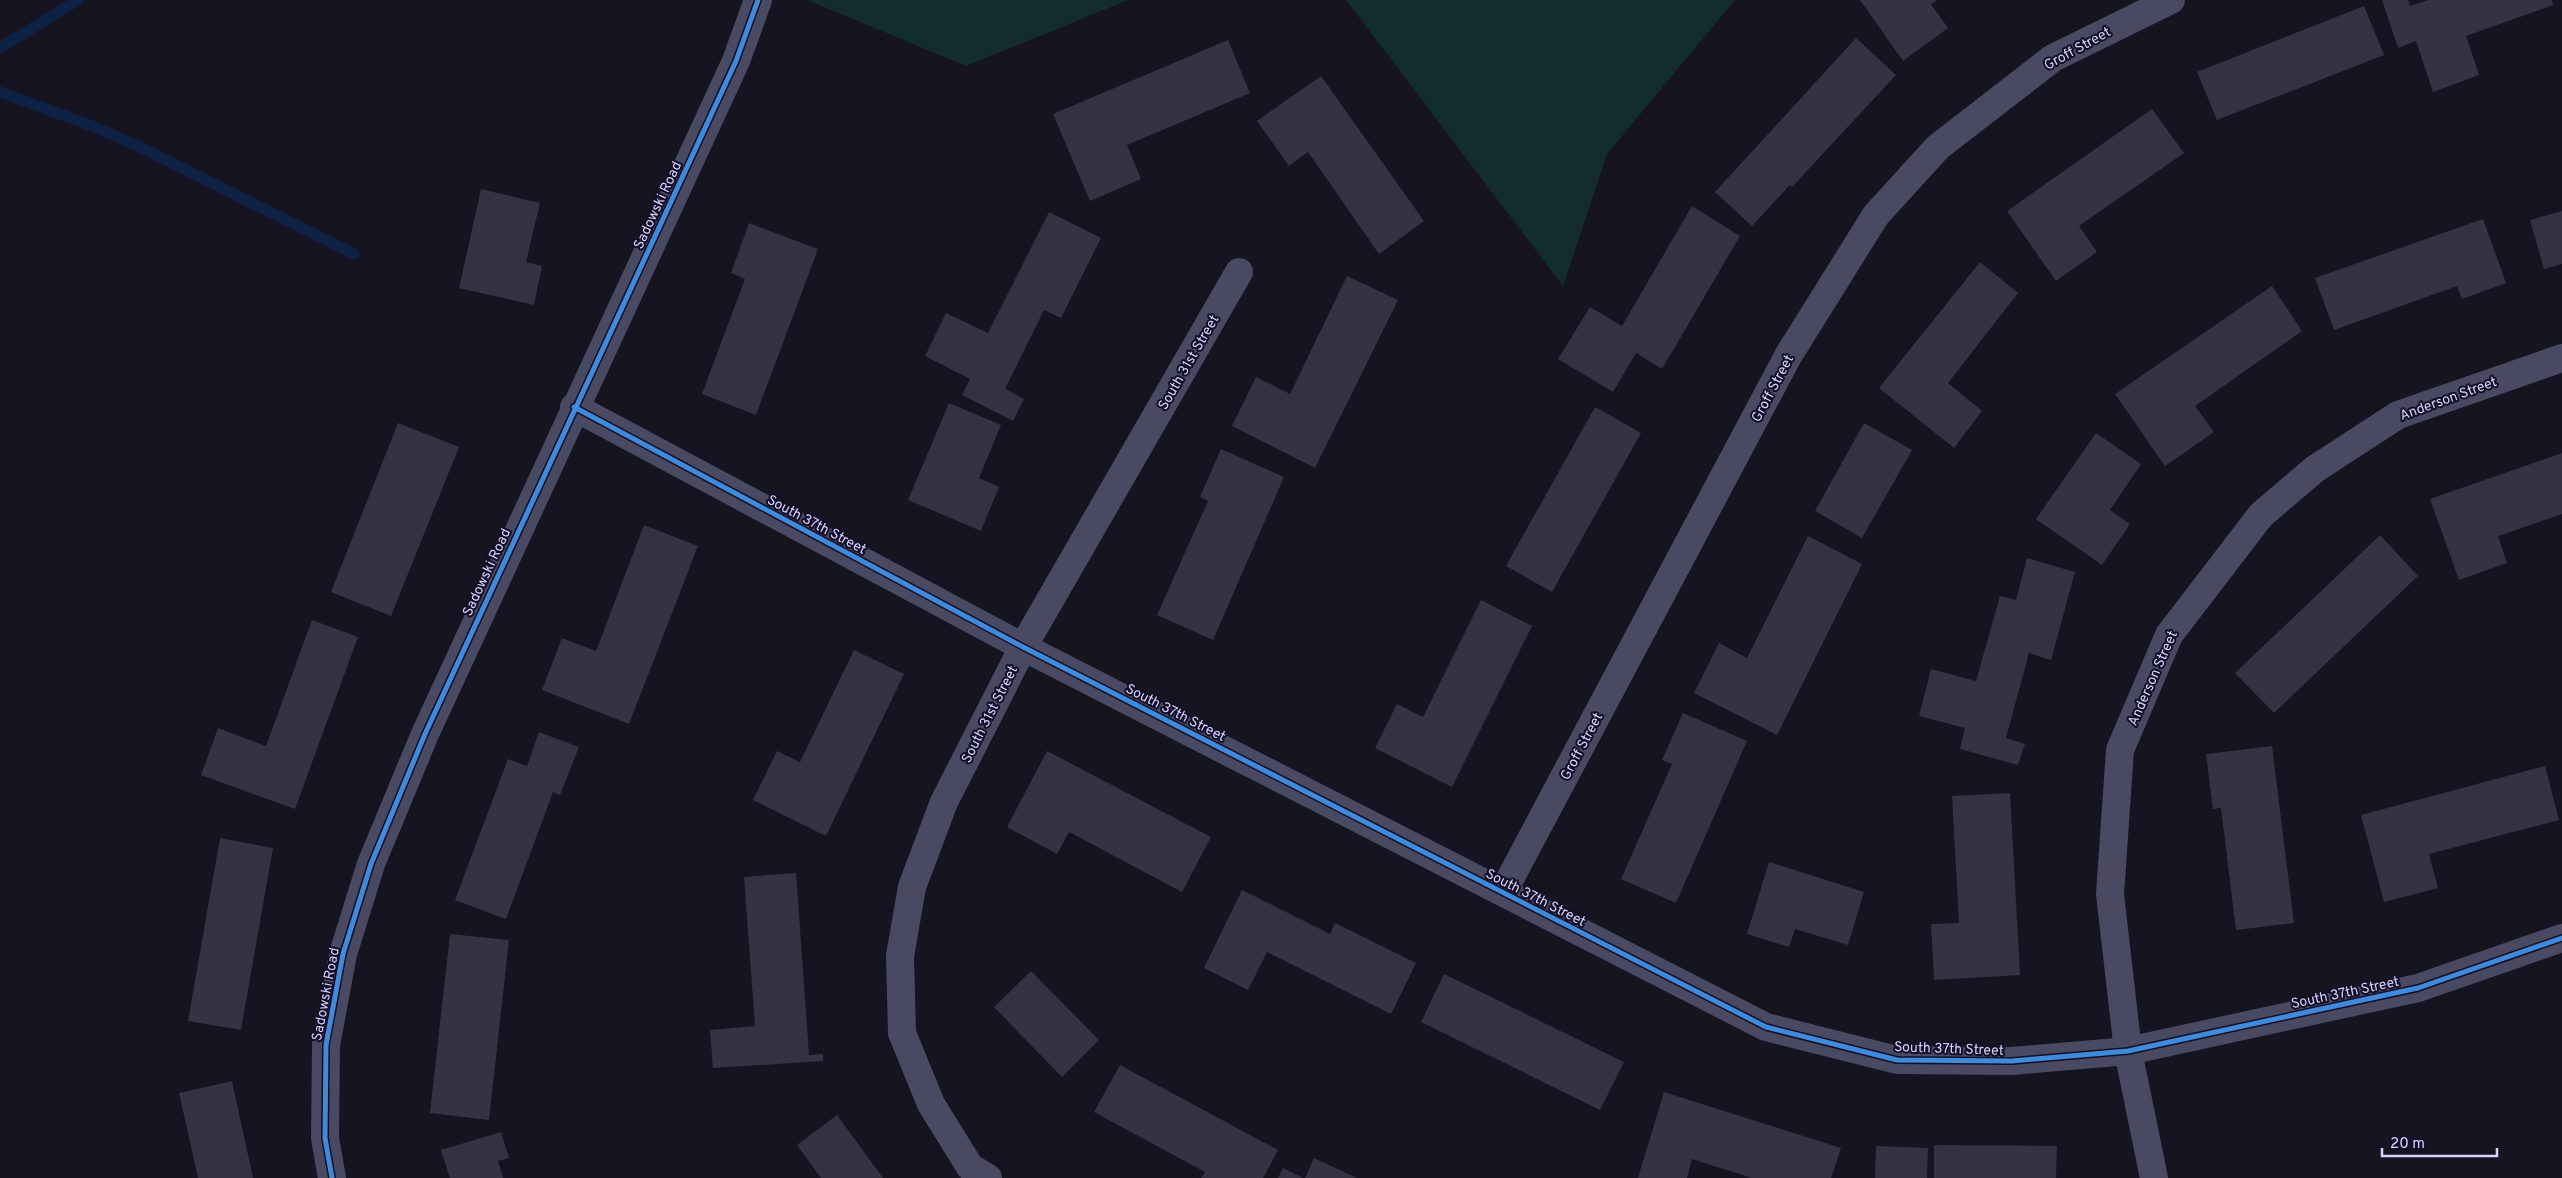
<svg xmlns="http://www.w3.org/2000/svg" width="2562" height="1178" font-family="Overpass,sans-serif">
<rect width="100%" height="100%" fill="#161421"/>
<path fill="#132c2d" d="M 807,0 L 1128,0 L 966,66 Z
M 1346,0 L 1735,0 L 1607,154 L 1563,286 Z"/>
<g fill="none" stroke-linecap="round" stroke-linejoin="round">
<path stroke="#0d2144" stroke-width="11" d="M 0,48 L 78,0
M 0,92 L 87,124 L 136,145 L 354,254"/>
</g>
<path fill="#343243" d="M 1860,0 L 1937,0 L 1931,4 L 1948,28 L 1903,61 Z
M 2382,0 L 2408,0 L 2410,6 L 2428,0 L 2552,0 L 2553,5 L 2466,36 L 2479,75 L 2433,92 L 2416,41 L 2398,48 Z
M 2364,6 L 2384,55 L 2217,120 L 2197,72 Z
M 1856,38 L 1896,75 L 1792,187 L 1790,185 L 1752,226 L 1715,192 Z
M 1228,40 L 1250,93 L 1127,145 L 1141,179 L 1090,201 L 1053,114 Z
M 1321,76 L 1424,221 L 1379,254 L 1308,152 L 1289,166 L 1257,121 Z
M 2152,109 L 2184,153 L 2079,226 L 2097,252 L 2056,281 L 2007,211 Z
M 481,189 L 540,203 L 526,262 L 542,266 L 534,305 L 459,288 Z
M 1692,206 L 1740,236 L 1662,369 L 1636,353 L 1613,392 L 1558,359 L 1590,307 L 1622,326 Z
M 2562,211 L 2562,264 L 2544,269 L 2530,220 Z
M 1049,212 L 1101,238 L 1061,318 L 1044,310 L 1005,389 L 1024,399 L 1013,421 L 962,395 L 970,379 L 925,356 L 946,313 L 988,333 Z
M 2483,219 L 2506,283 L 2462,299 L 2457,286 L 2334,330 L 2315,278 Z
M 749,223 L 818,249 L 756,415 L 702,394 L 745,279 L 731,273 Z
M 1980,262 L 2018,293 L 1948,383 L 1982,411 L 1954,448 L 1879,388 Z
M 1347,276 L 1398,300 L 1315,468 L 1232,426 L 1256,377 L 1290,394 Z
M 2272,286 L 2302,331 L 2195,406 L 2214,432 L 2165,466 L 2115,394 Z
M 949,403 L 1001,425 L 979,478 L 999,487 L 981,531 L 908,500 Z
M 1595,407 L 1641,433 L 1552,592 L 1506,566 Z
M 398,423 L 459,447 L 391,616 L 331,592 Z
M 1864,423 L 1912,450 L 1862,538 L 1815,511 Z
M 2096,433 L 2141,464 L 2110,510 L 2130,524 L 2102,565 L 2036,519 Z
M 1221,449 L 1284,477 L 1213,640 L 1157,615 L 1208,501 L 1200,497 Z
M 2562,453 L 2562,514 L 2498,536 L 2507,563 L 2459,580 L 2430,499 Z
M 644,525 L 698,546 L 629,724 L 542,690 L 562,638 L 596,651 Z
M 2380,535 L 2418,576 L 2274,713 L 2235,673 Z
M 1808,536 L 1862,564 L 1777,735 L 1694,693 L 1719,643 L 1747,658 Z
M 2027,558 L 2075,572 L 2051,660 L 2029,653 L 2006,738 L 2025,744 L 2018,765 L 1960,749 L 1965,728 L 1919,716 L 1931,669 L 1976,681 L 2000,596 L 2016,600 Z
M 1481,600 L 1532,626 L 1452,787 L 1375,748 L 1397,704 L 1423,717 Z
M 312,620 L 358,637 L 295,809 L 201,775 L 218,728 L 266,746 Z
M 854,650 L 904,674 L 826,836 L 753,800 L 777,751 L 800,762 Z
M 1683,713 L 1747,741 L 1676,903 L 1621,879 L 1672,764 L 1662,760 Z
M 539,732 L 579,747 L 560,795 L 553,792 L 506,919 L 455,900 L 508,759 L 527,766 Z
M 2272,746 L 2294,923 L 2236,930 L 2221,808 L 2213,809 L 2206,754 Z
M 1047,751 L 1211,837 L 1182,892 L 1069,832 L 1057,854 L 1007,827 Z
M 2545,766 L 2559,820 L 2429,854 L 2438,888 L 2384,902 L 2361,815 Z
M 2010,793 L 2020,975 L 1934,980 L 1931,924 L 1959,923 L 1952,796 Z
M 220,838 L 273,848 L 241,1030 L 188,1021 Z
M 1769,862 L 1864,892 L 1848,945 L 1795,929 L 1789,947 L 1747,934 Z
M 796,873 L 809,1055 L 823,1054 L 823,1061 L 713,1068 L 710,1030 L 755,1026 L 744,877 Z
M 1242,890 L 1330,934 L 1335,923 L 1416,963 L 1391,1014 L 1267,952 L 1248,990 L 1204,968 Z
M 450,934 L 509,940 L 489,1120 L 430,1113 Z
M 1031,971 L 1099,1040 L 1062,1077 L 994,1007 Z
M 1444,974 L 1624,1062 L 1600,1110 L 1421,1022 Z
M 1120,1065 L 1278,1150 L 1263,1178 L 1201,1178 L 1205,1172 L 1094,1112 Z
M 232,1081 L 253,1178 L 198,1178 L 179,1093 Z
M 1664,1092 L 1841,1148 L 1831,1178 L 1752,1178 L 1692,1159 L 1687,1178 L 1638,1178 Z
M 837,1115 L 883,1178 L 821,1178 L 797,1145 Z
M 501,1132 L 509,1158 L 498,1161 L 503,1178 L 450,1178 L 441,1150 Z
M 1934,1145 L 2057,1146 L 2056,1178 L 1934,1178 Z
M 1876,1146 L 1928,1148 L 1927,1178 L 1875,1178 Z
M 1314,1158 L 1357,1178 L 1305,1178 Z
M 1283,1168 L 1303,1178 L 1278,1178 Z"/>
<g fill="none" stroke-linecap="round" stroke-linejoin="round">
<path stroke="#4a4962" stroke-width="28" d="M 574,407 L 1023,647 L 1766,1027 L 1897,1060 L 2012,1061 L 2128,1051 L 2418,988 L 2562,938
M 1503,892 L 1788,356 L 1876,215 L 1938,147 L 2053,58 L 2171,0
M 332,1178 L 325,1138 L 326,1045 L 343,954 L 371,864 L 425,734 L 736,61 L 758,0
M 988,1178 L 970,1167 L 931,1104 L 902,1033 L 900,956 L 912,887 L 944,802 L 1023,647 L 1239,272
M 2154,1178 L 2128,1051 L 2110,894 L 2120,750 L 2169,635 L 2261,515 L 2315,469 L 2398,415 L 2562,358"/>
<defs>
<path id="cycleway" d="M 574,407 L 1023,647 L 1766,1027 L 1897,1060 L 2012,1061 L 2128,1051 L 2418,988 L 2562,938
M 332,1178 L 325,1138 L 326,1045 L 343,954 L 371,864 L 425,734 L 736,61 L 758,0"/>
</defs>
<use href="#cycleway" stroke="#130f26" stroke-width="8"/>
<use href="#cycleway" stroke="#408adc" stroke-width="5"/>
</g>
<g text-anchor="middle" stroke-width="4" stroke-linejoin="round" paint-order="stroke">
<g font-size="14" fill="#d9d4ff" stroke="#130f26">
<text transform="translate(2077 48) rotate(-29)" y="5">Groff Street</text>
<text transform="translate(657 205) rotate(-65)" y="5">Sadowski Road</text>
<text transform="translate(1188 362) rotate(-60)" y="5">South 31st Street</text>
<text transform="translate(1772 388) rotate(-62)" y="5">Groff Street</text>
<text transform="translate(2448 398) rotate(-20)" y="5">Anderson Street</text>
<text transform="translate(817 524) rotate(28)" y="5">South 37th Street</text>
<text transform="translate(486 572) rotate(-65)" y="5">Sadowski Road</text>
<text transform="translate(2152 678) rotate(-66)" y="5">Anderson Street</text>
<text transform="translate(1176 712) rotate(27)" y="5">South 37th Street</text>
<text transform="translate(989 714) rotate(-63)" y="5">South 31st Street</text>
<text transform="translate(1581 746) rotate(-62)" y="5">Groff Street</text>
<text transform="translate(1536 897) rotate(27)" y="5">South 37th Street</text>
<text transform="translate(2345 992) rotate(-12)" y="5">South 37th Street</text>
<text transform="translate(325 994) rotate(-79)" y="5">Sadowski Road</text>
<text transform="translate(1949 1048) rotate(2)" y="5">South 37th Street</text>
</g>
</g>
<path d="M2382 1148v8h115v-8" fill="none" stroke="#d9d4ff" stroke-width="2.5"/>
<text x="2390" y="1148" font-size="15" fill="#d9d4ff" stroke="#130f26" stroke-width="4" paint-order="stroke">20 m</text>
</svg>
